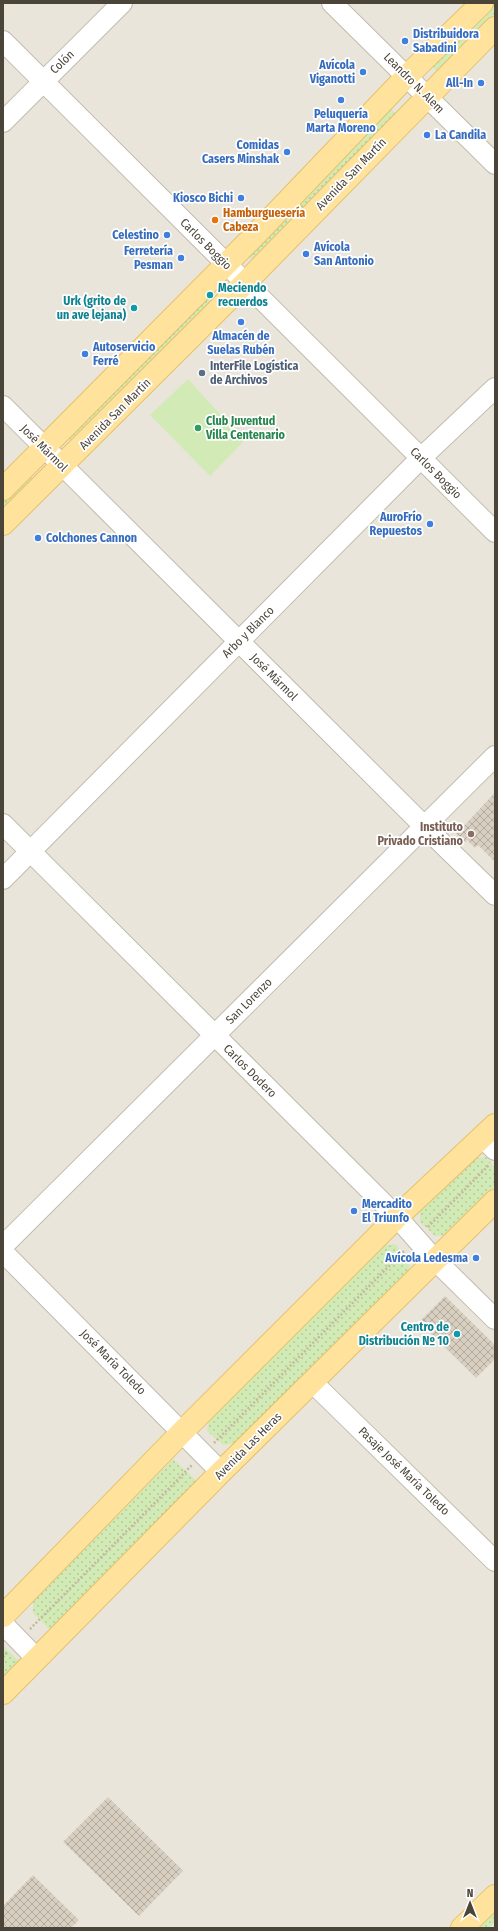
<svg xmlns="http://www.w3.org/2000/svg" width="498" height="1931" font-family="'Fira Sans Condensed',sans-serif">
<defs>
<pattern id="grass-dots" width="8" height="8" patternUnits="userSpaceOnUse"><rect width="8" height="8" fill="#d2eab5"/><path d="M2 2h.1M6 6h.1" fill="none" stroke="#b6ca9c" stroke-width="1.8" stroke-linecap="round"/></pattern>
<pattern id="building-cross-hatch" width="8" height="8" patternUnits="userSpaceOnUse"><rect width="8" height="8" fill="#d8cfc1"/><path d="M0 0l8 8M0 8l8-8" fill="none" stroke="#b1aa9e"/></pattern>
</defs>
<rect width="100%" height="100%" fill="#f6f3ec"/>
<path fill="#eae5da" d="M 3,3 L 495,3 L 495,1928 L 3,1928 Z"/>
<path fill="url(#grass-dots)" d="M 491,3 L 495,3 L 495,14 L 439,70 L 435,70 L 432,66 Z
M 391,109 L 398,116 L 255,262 L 248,255 Z
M 210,289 L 218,298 L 76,445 L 68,437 Z
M 27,474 L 35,481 L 3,513 L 3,498 Z
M 486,1157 L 495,1168 L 495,1186 L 446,1235 L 435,1236 L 420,1222 L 420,1209 L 474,1159 Z
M 395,1244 L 408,1257 L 410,1272 L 239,1443 L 223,1445 L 207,1431 L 209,1414 L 379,1246 Z
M 173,1459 L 200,1484 L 63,1624 L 49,1629 L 33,1613 L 33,1601 Z
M 3,1646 L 19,1661 L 3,1677 Z
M 495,1908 L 495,1922 L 489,1928 L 474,1928 Z"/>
<path fill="#d2eab5" d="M 188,379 L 244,441 L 210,476 L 150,415 Z"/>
<path fill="url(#building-cross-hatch)" d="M 495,793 L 495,862 L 478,845 L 475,848 L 467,840 L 465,842 L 456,834 Z
M 445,1296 L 495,1345 L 495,1359 L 476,1378 L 419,1322 Z
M 108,1797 L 183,1871 L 139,1916 L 63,1842 Z
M 33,1875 L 79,1920 L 71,1928 L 3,1928 L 3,1906 Z"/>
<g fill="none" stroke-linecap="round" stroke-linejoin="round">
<defs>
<path id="minor" d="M 332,3 L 495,164
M 3,41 L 495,532
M 3,122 L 122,3
M 3,406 L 424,826 L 495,895
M 3,824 L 397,1217 L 435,1260 L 495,1319
M 3,879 L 421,458 L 495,388
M 483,1138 L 495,1150
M 3,1246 L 495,756
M 3,1252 L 221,1472
M 312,1382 L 495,1561
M 3,1624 L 37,1659"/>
<path id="major" d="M 3,489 L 258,232 L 407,76 L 482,3
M 3,524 L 245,283 L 495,28
M 3,1616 L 182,1432 L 397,1217 L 495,1125
M 3,1693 L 221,1472 L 495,1201
M 462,1928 L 495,1896"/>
</defs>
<use href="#minor" stroke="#c2bbae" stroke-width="22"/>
<use href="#major" stroke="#e6c16a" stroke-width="24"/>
<path stroke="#c4b79f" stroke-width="2.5" stroke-dasharray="2 2" stroke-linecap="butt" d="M 428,1227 L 489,1165
M 214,1443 L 405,1250
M 30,1629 L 192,1465
M 3,1657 L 8,1651"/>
<use href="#minor" stroke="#fff" stroke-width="20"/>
<use href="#major" stroke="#ffe39c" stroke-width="22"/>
</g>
<g fill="#3f7fe0" stroke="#fff" stroke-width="1.5">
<circle cx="405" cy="41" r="4"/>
<circle cx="363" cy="72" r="4"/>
<circle cx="481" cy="83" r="4"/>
<circle cx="341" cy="100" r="4"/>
<circle cx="427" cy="135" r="4"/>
<circle cx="287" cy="152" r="4"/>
<circle cx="241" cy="198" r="4"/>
<circle cx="167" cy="235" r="4"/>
<circle cx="306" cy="254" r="4"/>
<circle cx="181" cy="258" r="4"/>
<circle cx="241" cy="322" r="4"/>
<circle cx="85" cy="354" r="4"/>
<circle cx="430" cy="524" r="4"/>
<circle cx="38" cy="538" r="4"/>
<circle cx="354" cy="1211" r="4"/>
<circle cx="476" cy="1258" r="4"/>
</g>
<circle fill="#e8710a" stroke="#fff" stroke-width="1.5" cx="215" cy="220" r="4"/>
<g fill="#0f9aa8" stroke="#fff" stroke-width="1.5">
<circle cx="210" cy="295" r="4"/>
<circle cx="134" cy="308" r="4"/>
<circle cx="457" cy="1334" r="4"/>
</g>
<circle fill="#5c6f8a" stroke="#fff" stroke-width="1.5" cx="202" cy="373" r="4"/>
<circle fill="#2e9e5b" stroke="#fff" stroke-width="1.5" cx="198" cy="428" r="4"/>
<circle fill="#8d6e63" stroke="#fff" stroke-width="1.5" cx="471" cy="834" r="4"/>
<g text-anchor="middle" stroke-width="3.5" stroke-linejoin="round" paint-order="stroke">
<g font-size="12" font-weight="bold" fill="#366cbe" stroke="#fff" text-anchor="end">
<text x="413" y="38" text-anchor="start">Distribuidora<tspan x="413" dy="14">Sabadini</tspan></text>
<text x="355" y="69">Avícola<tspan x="355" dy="14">Viganotti</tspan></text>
<text x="473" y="87">All-In</text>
<text x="341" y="118" text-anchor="middle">Peluquería<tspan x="341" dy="14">Marta Moreno</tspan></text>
<text x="435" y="139" text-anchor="start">La Candila</text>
<text x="279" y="149">Comidas<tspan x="279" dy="14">Casers Minshak</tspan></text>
<text x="233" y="202">Kiosco Bichi</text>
<text x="159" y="239">Celestino</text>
<text x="314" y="251" text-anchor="start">Avícola<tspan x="314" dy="14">San Antonio</tspan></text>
<text x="173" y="255">Ferretería<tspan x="173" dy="14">Pesman</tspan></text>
<text x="241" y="340" text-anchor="middle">Almacén de<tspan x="241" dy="14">Suelas Rubén</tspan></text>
<text x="93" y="351" text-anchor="start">Autoservicio<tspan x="93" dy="14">Ferré</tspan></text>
<text x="422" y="521">AuroFrío<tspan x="422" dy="14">Repuestos</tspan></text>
<text x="46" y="542" text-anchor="start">Colchones Cannon</text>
<text x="362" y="1208" text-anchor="start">Mercadito<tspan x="362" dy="14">El Triunfo</tspan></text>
<text x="468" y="1262">Avícola Ledesma</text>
</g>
<g font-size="12" fill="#4b4439" stroke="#fff">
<text transform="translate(62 62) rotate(-44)" y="4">Colón</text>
<text transform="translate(414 83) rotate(45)" y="4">Leandro N. Alem</text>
<text transform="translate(351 174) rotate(-46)" y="4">Avenida San Martín</text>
<text transform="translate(206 244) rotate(45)" y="4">Carlos Boggio</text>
<text transform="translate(115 414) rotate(-45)" y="4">Avenida San Martín</text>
<text transform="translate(44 448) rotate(45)" y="4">José Mármol</text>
<text transform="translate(436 473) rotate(45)" y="4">Carlos Boggio</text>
<text transform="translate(248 632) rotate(-45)" y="4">Arbo y Blanco</text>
<text transform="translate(274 677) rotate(45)" y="4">José Mármol</text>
<text transform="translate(249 1001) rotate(-45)" y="4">San Lorenzo</text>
<text transform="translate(250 1071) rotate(45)" y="4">Carlos Dodero</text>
<text transform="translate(113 1362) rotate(45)" y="4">José María Toledo</text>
<text transform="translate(248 1446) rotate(-45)" y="4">Avenida Las Heras</text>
<text transform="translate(404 1471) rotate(44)" y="4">Pasaje José María Toledo</text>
</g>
<g font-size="12" font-weight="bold" fill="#c56008" stroke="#fff" text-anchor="start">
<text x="223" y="217">Hamburguesería<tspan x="223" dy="14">Cabeza</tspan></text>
</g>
<g font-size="12" font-weight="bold" fill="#0d838f" stroke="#fff" text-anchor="end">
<text x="218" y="292" text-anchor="start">Meciendo<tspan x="218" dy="14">recuerdos</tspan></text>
<text x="126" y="305">Urk (grito de<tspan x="126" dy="14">un ave lejana)</tspan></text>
<text x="449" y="1331">Centro de<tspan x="449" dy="14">Distribución Nº 10</tspan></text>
</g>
<g font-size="12" font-weight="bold" fill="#4e5e75" stroke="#fff" text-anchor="start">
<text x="210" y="370">InterFile Logística<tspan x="210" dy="14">de Archivos</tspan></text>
</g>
<g font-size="12" font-weight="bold" fill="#27864d" stroke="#fff" text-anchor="start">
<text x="206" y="425">Club Juventud<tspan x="206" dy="14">Villa Centenario</tspan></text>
</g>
<g font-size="12" font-weight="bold" fill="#785e54" stroke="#fff" text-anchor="end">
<text x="463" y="831">Instituto<tspan x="463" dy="14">Privado Cristiano</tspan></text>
</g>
</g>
<rect width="498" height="1931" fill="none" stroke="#4b4439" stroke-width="8"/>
<g transform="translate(470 1903)" stroke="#ffffff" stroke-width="3" paint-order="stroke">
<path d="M0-3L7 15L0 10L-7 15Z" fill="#4b4439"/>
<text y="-6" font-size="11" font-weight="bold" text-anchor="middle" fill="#4b4439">N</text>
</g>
</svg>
